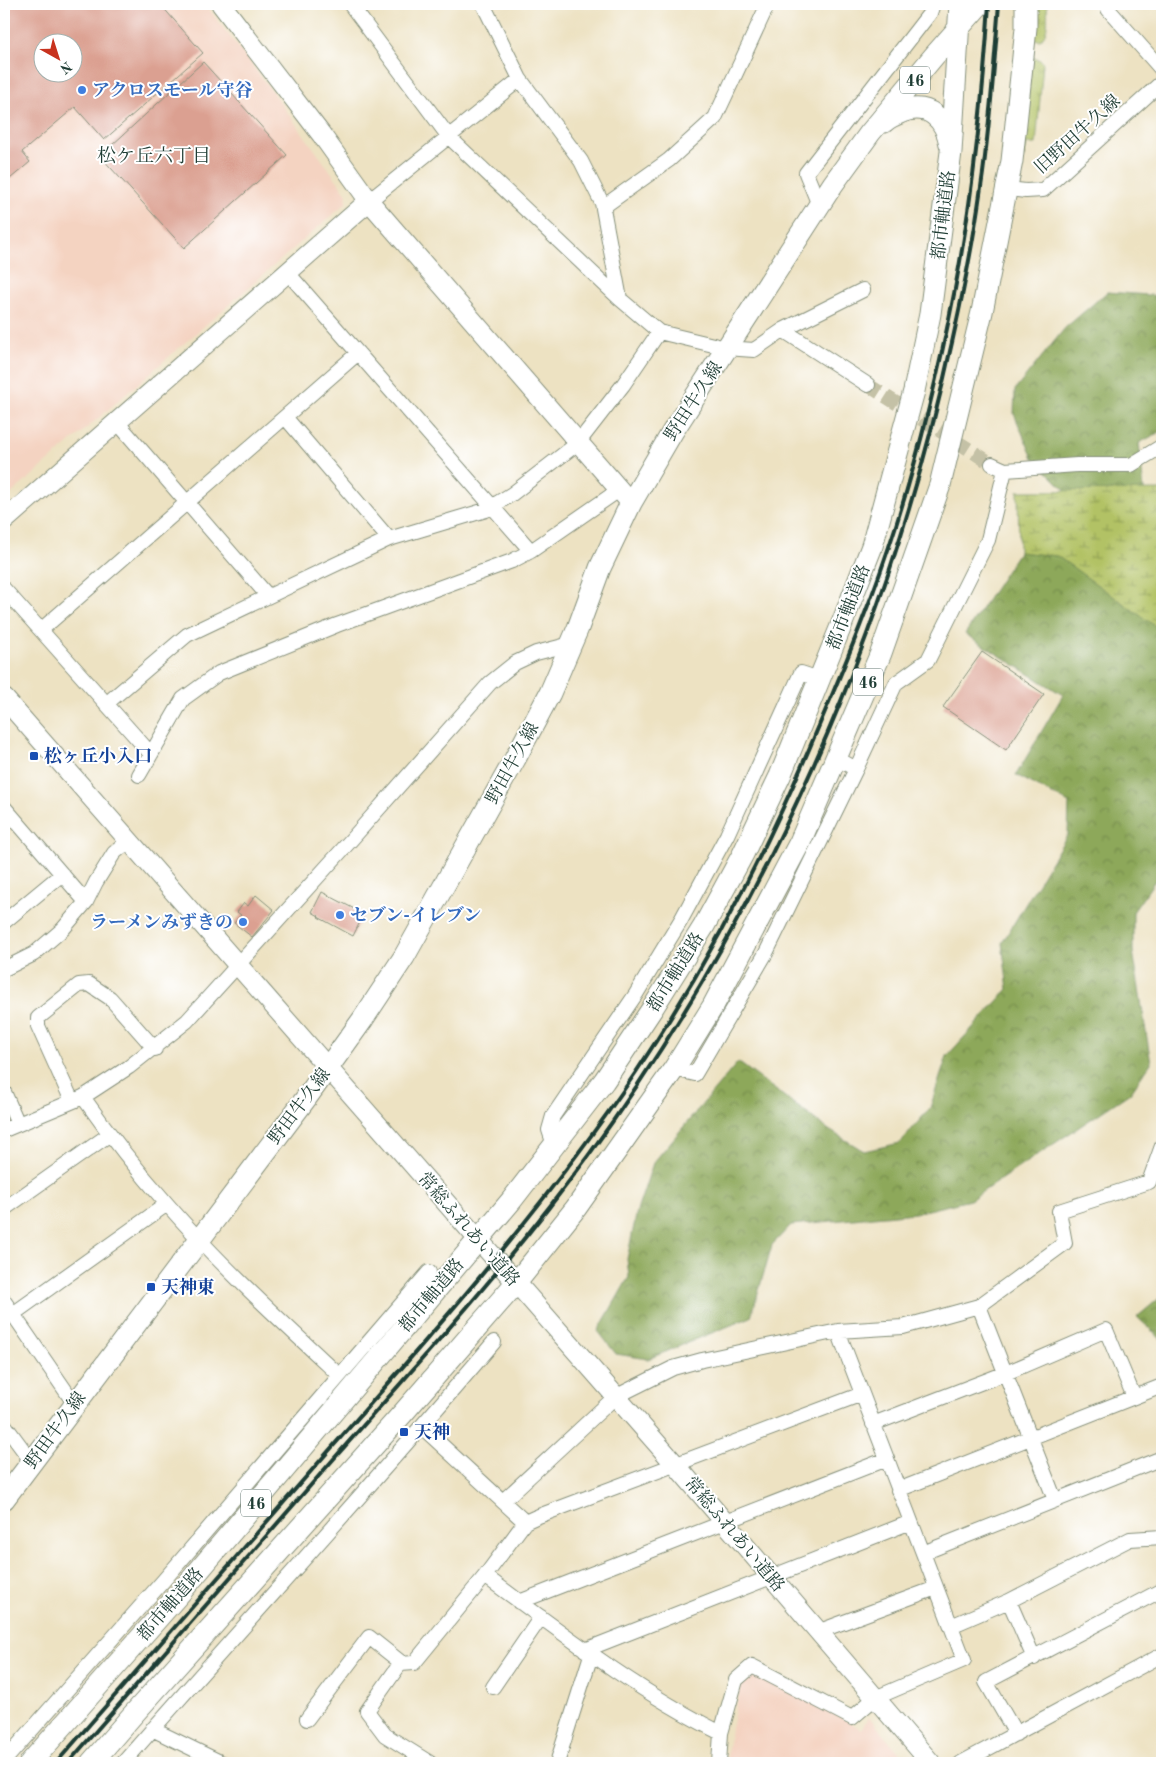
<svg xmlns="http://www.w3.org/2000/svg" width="1166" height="1767" font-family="'Old Standard TT','Noto Serif JP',serif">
<defs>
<pattern id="grass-tufts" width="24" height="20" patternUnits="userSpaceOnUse" patternTransform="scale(1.25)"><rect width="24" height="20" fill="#b2c265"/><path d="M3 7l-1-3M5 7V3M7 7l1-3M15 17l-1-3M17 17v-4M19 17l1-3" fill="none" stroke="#909f54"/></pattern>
<pattern id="forest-crowns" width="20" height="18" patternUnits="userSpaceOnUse" patternTransform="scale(1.25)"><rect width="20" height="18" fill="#8da85a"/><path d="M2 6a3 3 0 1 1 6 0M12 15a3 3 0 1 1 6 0" fill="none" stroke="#738a4b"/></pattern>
<pattern id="wetland-marsh" width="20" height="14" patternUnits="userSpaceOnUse" patternTransform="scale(1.25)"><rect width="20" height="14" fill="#b2c265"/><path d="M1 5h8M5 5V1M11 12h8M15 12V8" fill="none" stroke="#909f54"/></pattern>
</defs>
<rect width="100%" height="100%" fill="#fff"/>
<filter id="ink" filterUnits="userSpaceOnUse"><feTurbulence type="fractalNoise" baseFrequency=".02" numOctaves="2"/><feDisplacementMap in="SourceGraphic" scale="10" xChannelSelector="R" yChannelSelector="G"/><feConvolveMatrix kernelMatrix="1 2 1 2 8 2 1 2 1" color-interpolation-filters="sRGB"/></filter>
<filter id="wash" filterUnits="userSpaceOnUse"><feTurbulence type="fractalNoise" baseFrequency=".0096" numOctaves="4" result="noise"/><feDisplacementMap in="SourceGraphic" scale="20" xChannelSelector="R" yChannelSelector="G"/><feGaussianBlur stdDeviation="1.12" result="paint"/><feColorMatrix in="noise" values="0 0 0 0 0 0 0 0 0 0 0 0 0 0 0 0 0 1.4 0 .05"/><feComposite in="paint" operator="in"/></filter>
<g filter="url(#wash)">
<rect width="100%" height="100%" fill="#ede2c2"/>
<path fill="#f4d3c1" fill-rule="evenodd" d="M 4,4 L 205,4 L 274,94 L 347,194 L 346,203 L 4,500 ZM 42,42 L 72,42 L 72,72 L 42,72 Z
M 748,1674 L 791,1689 L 819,1704 L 861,1729 L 869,1717 L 908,1763 L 726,1763 L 731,1728 L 742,1681 Z"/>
<path fill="url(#grass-tufts)" stroke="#68804c" d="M 1031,4 L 1047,4 C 1047,14 1050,33 1040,40 L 1030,39 Z
M 1028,57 L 1041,60 L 1043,64 L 1036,144 L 1027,144 L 1024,157 L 1021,150 Z"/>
<path fill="url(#forest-crowns)" stroke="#567247" d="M 1107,292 L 1162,296 L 1162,431 L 1139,443 L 1145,499 L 1099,524 L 1033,458 L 1014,414 L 1015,390 L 1065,328 Z
M 1019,552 L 1057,556 L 1162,631 L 1162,871 L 1133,912 L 1133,951 L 1151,1063 L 1130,1093 L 970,1200 L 915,1213 L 791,1225 L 772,1245 L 751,1317 L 648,1359 L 616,1354 L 598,1331 L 629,1277 L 627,1259 L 637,1211 L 653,1163 L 738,1062 L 829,1130 L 864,1151 L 900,1143 L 930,1108 L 947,1056 L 1008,989 L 1002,943 L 1068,834 L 1069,803 L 1016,775 L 1063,695 L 965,634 Z
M 1162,1296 L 1162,1340 L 1137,1317 Z"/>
<path fill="url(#wetland-marsh)" stroke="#68804c" d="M 1162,490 L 1162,631 L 1057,556 L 1019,552 L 1018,491 Z"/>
<g id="blocks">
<path fill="#dba091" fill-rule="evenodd" d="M 4,4 L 160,4 L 203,53 L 104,140 L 75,107 L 22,152 L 30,162 L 4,184 ZM 42,42 L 72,42 L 72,72 L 42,72 Z
M 203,62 L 287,155 L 184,248 L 100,156 Z
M 982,652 L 1044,694 L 1006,750 L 943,707 Z
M 322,892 L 364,914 L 353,936 L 318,917 L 319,916 L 312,912 Z
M 256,895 L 274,910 L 252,937 L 234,923 L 241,915 L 237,912 L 244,903 L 248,906 Z"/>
</g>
</g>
<g filter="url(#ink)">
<use href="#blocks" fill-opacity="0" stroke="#86907b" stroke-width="1"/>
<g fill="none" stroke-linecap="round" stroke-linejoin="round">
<path stroke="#c4c1a6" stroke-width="14" stroke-dasharray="14 7" stroke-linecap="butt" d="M 868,385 L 992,464"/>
<defs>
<path id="street" d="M 350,4 L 449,137 L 620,299
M 483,4 L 520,79 L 581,161 L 602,203 L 620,299 L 659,332 L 726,348 L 754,350 L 783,330 L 863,290
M 1108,4 L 1108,9 L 1162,70
M 1007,189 L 1026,191 L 1043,190 L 1162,82
M 369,201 L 520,79
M 819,205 L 806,173 L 930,13 L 933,4
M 603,207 L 669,160 L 715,118 L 768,4
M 288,273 L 531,551
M 783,330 L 868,385
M 285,417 L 389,539
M 117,422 L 268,596
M 992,464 L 1005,470 L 1077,465 L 1131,465 L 1162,446
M 4,589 L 151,754
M 41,630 L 358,353
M 106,704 L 187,635 L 389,539 L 486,510 L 512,494 L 578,443 L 623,385 L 659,332
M 836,758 L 856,769 L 896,683 L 928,660 L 988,540 L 1005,470
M 139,775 L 183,699 L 219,673 L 337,625 L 512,561 L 531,551 L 619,490
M 4,807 L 86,902
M 4,922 L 62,874
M 4,969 L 34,954 L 63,929 L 86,902 L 96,882 L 114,853 L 129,841
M 674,1069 L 695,1074 L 766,953 L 856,769
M 4,1092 L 18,1124
M 83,1097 C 109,1134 137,1170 167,1204 C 219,1264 281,1321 339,1375
M 72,1101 L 38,1026 L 38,1018 L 79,985 L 89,984 L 110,998 L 155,1049
M 4,1130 L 83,1097 L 129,1067 L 187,1021 L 343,849 L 490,683 L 515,663 L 536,653 L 571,644
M 554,1145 L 549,1130 L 553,1116 L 636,994 L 681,920 L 727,835 L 801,673 L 819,679
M 4,1209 L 110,1134
M 4,1301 L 74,1403
M 979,1306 L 1055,1500
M 13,1314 L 167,1204
M 4,1424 L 32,1462
M 873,1424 L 1006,1373 L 1106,1330 L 1134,1397
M 422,1427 L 525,1522
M 898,1490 L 1162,1386
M 503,1501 L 615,1397 L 673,1368 L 702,1360 L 838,1331 L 903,1327 L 979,1306 L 1065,1243 L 1059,1211 L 1149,1182 L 1162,1146
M 923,1553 L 1162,1458
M 485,1576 C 561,1632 636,1691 721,1733
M 1009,1601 L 1034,1658
M 519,1602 L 887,1459
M 951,1626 L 1009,1601 L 1130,1539 L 1162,1537
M 817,1632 L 936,1588
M 585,1650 L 911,1522
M 493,1687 L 541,1617
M 307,1719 L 369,1637 L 403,1664
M 152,1729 L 222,1763
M 1016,1734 L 986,1682 L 1162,1590
M 4,1761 L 164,1580 L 429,1272
M 123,1763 C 246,1622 373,1485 494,1342
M 430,1763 L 385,1735 L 367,1711 L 400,1664 L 414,1663 L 485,1576 L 525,1522 L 536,1517 L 862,1394
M 557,1763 L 591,1655
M 719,1763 L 721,1733 L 736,1680 L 752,1666 L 852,1718 L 875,1698 L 964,1660 L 838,1331
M 961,1763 L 1162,1655"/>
<path id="secondary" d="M 221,4 L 321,134 L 369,201 L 631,503
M 4,521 L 369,201
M 4,698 L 675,1464 L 931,1763"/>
<path id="primary" d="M 884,122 C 889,117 895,115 902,112 C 928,102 945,118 950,144
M 4,1499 L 307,1097 L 363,1019 L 404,957 L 515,759 L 550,693 L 578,628 L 600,568 L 631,503 L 673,431 L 833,184 L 870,133 L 934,56 L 980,4
M 30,1763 L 180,1593 L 511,1201 L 604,1081 L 654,1006 L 704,926 L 743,854 L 780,776 L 839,631 L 872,546 L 914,391 L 930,314 L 951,152 L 960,4
M 91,1763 L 130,1718 L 404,1412 L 516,1283 L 576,1208 L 674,1069 L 713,1006 L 800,842 L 881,653 L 940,485 L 982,312 L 1012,161 L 1026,28 L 1026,4"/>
</defs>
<use href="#street" stroke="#86907b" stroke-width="16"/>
<use href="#secondary" stroke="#86907b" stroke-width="21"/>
<use href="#primary" stroke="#86907b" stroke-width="23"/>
<use href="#street" stroke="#fff" stroke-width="14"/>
<use href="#secondary" stroke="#fff" stroke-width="19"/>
<use href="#primary" stroke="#fff" stroke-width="21"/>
<path stroke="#1f3d34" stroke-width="4" d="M 56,1763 C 146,1660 236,1557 326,1454 C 435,1331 544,1208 636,1072 C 708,964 768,848 818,728 C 837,684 855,640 872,595 C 909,496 935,392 955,289 C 973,195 983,99 989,4
M 68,1763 C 158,1660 248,1557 338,1454 C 424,1357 511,1261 588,1156 C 765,913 890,632 953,338 C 964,289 974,238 981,187 C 990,127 994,65 999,4"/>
</g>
</g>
<g fill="#3f7fe0" stroke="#fff" stroke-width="2">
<circle cx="82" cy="90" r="5"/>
<circle cx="340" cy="915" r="5"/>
<circle cx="243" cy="922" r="5"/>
</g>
<g fill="#1a4fb4" stroke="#fff" stroke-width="2">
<rect x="29" y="751" width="10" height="10" rx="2.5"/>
<rect x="146" y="1282" width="10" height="10" rx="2.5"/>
<rect x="399" y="1427" width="10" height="10" rx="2.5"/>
</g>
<g text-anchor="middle" stroke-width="4" stroke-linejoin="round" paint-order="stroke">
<g fill="#fff" stroke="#627771" stroke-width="1">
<rect x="900" y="66.5" width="30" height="27" rx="4"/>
<rect x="853" y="668.5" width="30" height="27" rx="4"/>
<rect x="241" y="1489.5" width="30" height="27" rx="4"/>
</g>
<g font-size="16" font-weight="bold" fill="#1f3d34">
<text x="915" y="86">46</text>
<text x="868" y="688">46</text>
<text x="256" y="1509">46</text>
</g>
<g font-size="18" font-weight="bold" fill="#366cbe" stroke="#fff" text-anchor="start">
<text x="92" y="96">アクロスモール守谷</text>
<text x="350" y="921">セブン-イレブン</text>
<text x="233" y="928" text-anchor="end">ラーメンみずきの</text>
</g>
<g font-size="18" fill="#1f3d34" stroke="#fff">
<text transform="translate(1077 134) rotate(-42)" y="6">旧野田牛久線</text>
<text transform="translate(943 215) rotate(-83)" y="6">都市軸道路</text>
<text transform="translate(693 401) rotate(-57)" y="6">野田牛久線</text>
<text transform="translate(848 607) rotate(-69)" y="6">都市軸道路</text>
<text transform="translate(512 763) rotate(-61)" y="6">野田牛久線</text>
<text transform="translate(675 972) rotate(-58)" y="6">都市軸道路</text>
<text transform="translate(299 1106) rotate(-53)" y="6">野田牛久線</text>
<text transform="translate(469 1229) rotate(49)" y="6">常総ふれあい道路</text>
<text transform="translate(431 1295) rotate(-50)" y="6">都市軸道路</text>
<text transform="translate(55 1430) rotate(-54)" y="6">野田牛久線</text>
<text transform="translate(735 1534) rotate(50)" y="6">常総ふれあい道路</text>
<text transform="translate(170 1604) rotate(-49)" y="6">都市軸道路</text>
</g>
<g font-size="18" font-weight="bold" fill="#164399" stroke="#fff" text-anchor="start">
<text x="44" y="762">松ヶ丘小入口</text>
<text x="161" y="1293">天神東</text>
<text x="414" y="1438">天神</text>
</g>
<g font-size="19" fill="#1f3d34" stroke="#fff">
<text x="154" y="162">松ケ丘六丁目</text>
</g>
</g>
<rect width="1166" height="1767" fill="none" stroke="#fff" stroke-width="20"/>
<g transform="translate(58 58) rotate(141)"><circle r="24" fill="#ffffff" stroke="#a5b1ae"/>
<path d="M0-4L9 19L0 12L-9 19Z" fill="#c8321e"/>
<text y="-8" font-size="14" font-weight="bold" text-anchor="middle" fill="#1f3d34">N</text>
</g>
</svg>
